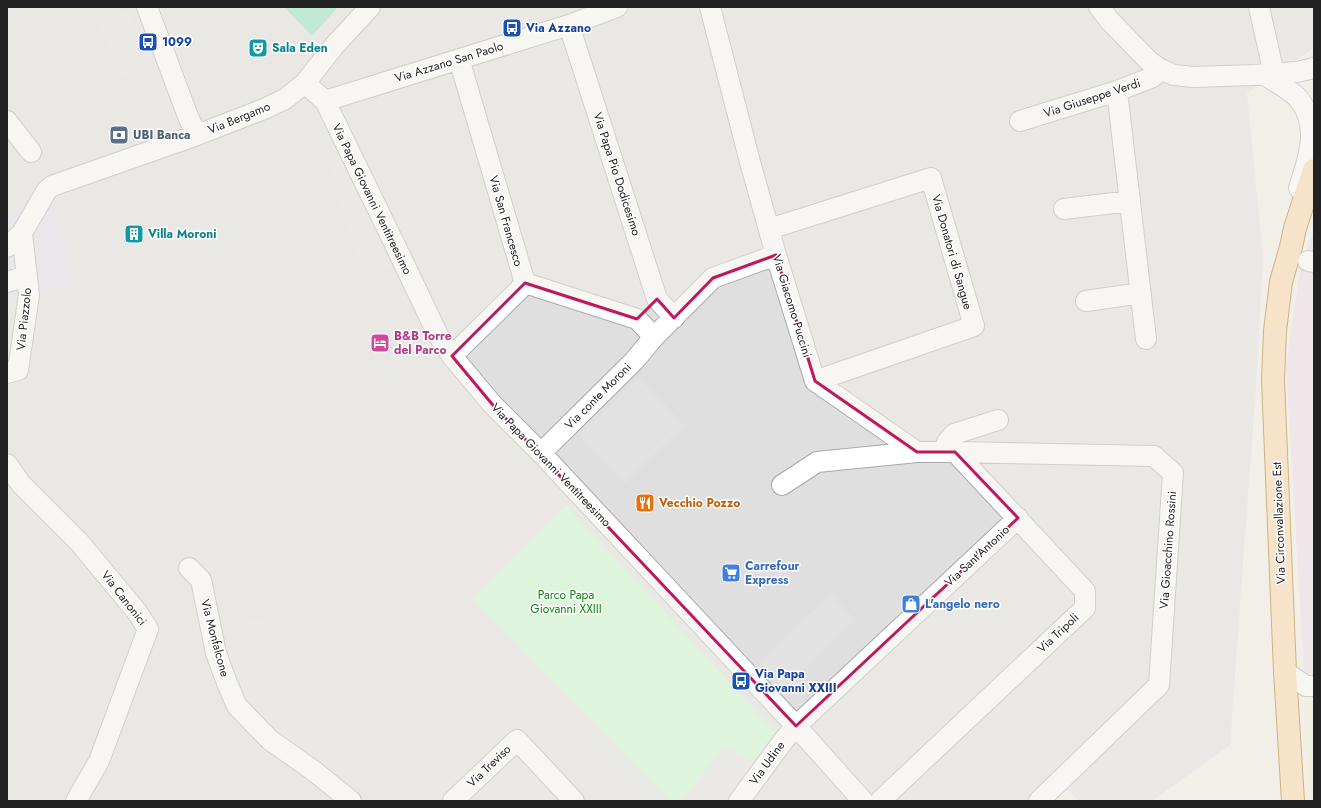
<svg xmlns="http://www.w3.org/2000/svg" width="1321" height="808" font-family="Jost,sans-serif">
<rect width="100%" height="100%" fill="#f2efe9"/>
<path fill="#e0dfdf" d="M 7,7 L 1314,7 L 1314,48 L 1247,93 L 1263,258 L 1257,371 L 1230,745 L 1152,801 L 1079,801 L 1067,789 L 1053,801 L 7,801 Z"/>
<path fill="#ebdbe8" d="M 1314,231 L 1314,674 L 1304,674 L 1286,365 L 1301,263 Z"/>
<path fill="#eef0d5" d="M 1305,697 L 1314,697 L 1314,801 L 1308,801 Z"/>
<path fill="#c8facc" d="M 566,505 L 775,732 L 753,762 L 724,747 L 682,801 L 670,801 L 472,599 Z"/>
<path fill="#88e0be" d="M 284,7 L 338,7 L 312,36 Z"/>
<path fill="#e2e2e2" d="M 128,9 L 152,65 L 122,78 L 98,22 Z
M 337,152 L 394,267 L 363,276 L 326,156 Z
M 434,377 L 537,486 L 524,499 L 532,507 L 519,520 L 409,402 Z
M 638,377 L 684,425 L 625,483 L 578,435 Z
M 831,594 L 855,620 L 783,688 L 758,663 Z
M 269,617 L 373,703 L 321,765 L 265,723 L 235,678 L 224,628 Z
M 724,747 L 753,762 L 725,801 L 682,801 Z"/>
<path fill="#dddde8" d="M 50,195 L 77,282 L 41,293 L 7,300 L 7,216 L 30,203 Z"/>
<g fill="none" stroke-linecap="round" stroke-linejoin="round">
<defs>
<path id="minor" d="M 147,7 L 189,119 L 197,135
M 710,7 L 750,162 L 776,255 L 815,381 L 917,452 L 955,452 L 947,442 L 954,434 L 998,420
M 1099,7 L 1110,21 L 1149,61 L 1160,69 L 1174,75 L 1194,77 L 1253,75 L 1297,72 L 1314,68
M 1259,7 L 1274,74
M 569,25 L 657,299 L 674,318
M 459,59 L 525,283
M 1263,74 C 1274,81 1287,88 1297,97 C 1321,124 1309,157 1299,188
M 305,83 L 325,101 L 397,249 L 438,335 L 452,356 L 492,404 L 541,453 L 796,726 L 863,801
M 1117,91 L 1146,339
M 325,101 L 569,25 L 617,7
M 7,121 L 31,152
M 1020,121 L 1117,91 L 1153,77 L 1160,69
M 1064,209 L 1130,201
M 769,229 L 931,178 L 974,326 L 815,381
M 7,247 L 22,233 L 47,190 L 52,186 L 197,135 L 264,109 L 285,99 L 305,83 L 334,46 L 370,7
M 1308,261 L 1314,262
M 7,282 L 27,276
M 525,283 L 637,319 L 654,337
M 1086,301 L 1141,293
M 452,356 L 519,290 L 525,283
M 7,373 L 18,370 L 29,295 L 22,233
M 955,452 L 1154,456 L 1173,473 L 1159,685 L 1039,801
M 541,453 L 634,361 L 654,337 L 713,278 L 776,255
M 7,464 L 21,484 L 79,542 L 137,612 L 148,629 L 99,761 L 76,801
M 782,485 L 817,462 L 917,452
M 189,568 L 201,580 L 216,653 L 227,683 L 237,706 L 270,740 L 314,771 L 351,801
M 1285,672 L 1306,686 L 1314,686
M 453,801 L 517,740 L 574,801
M 739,801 L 784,740 L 796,726 L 1018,518
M 880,801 L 1085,608 L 1085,591 L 955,452"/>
<path id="major" d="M 1293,801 L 1285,672 L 1273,380 L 1275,331 L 1281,282 L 1291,247 L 1295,228 L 1314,170"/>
</defs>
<use href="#minor" stroke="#a9a9a9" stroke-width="22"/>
<use href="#major" stroke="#a06b00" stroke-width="24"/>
<use href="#minor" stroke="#fff" stroke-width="20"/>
<use href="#major" stroke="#fcd6a4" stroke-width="22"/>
</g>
<path d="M0 0H1321V808H0ZM 776,255 L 815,381 L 917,452 L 955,452 L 1018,518 L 796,726 L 492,404 L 452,356 L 525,283 L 637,319 L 657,299 L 674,318 L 713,278 Z" fill="#f2efe9" fill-opacity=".55" fill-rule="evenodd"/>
<path fill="none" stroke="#c2185b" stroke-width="3" stroke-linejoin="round" d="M 776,255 L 815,381 L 917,452 L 955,452 L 1018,518 L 796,726 L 492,404 L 452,356 L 525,283 L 637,319 L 657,299 L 674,318 L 713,278 Z"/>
<defs>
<symbol id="bus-square" viewBox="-11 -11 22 22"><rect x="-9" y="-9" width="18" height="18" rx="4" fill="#1a4fb4" stroke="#fff"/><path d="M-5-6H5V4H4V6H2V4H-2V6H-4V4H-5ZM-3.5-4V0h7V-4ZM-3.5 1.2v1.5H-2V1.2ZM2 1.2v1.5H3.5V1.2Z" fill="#fff"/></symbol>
<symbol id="theatre-square" viewBox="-11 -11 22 22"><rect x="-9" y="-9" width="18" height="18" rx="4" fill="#0f9aa8" stroke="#fff"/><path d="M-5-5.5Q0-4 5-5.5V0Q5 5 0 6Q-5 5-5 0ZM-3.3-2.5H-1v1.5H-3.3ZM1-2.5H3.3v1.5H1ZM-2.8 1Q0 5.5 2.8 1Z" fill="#fff"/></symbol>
<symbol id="bank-square" viewBox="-11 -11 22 22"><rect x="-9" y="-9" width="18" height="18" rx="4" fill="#5c6f8a" stroke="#fff"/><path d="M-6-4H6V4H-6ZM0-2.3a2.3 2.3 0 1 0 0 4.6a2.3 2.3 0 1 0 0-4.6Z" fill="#fff"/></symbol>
<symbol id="building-square" viewBox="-11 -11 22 22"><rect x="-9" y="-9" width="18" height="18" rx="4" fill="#0f9aa8" stroke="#fff"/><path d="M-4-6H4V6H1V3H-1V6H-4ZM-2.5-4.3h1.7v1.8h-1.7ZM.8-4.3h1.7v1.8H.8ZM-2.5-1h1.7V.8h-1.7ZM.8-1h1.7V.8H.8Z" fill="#fff"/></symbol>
<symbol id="hotel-square" viewBox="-11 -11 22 22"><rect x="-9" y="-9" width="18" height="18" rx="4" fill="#d1479c" stroke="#fff"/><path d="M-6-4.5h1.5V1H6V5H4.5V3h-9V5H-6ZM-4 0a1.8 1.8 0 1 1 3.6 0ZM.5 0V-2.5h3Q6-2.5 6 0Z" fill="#fff"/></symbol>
<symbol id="restaurant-square" viewBox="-11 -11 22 22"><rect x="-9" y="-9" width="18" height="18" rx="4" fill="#e8710a" stroke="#fff"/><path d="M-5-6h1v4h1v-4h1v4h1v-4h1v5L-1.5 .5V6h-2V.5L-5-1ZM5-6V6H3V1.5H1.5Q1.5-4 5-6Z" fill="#fff"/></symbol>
<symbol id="supermarket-square" viewBox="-11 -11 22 22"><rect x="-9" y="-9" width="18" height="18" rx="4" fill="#3f7fe0" stroke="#fff"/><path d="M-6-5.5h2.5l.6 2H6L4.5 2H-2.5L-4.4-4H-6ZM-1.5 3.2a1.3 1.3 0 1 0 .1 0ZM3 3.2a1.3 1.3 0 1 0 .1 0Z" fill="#fff"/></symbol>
<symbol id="shop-square" viewBox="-11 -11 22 22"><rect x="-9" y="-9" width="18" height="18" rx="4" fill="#3f7fe0" stroke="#fff"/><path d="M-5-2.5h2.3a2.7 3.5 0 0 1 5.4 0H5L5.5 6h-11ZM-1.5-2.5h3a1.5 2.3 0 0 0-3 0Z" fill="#fff"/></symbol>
</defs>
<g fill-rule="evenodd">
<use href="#bus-square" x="501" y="17" width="22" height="22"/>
<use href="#bus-square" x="137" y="31" width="22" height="22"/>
<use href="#theatre-square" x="247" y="37" width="22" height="22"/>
<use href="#bank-square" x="108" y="124" width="22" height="22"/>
<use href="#building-square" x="123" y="223" width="22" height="22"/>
<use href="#hotel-square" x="369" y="332" width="22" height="22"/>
<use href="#restaurant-square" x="634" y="492" width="22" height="22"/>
<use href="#supermarket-square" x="720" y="562" width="22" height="22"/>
<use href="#shop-square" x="900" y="593" width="22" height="22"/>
<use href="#bus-square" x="730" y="670" width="22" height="22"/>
</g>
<g text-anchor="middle" stroke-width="3" stroke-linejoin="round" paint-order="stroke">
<g font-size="12" font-weight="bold" fill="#164399" stroke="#fff" text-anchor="start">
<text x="526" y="32">Via Azzano</text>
<text x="162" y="46">1099</text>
<text x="755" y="678">Via Papa<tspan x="755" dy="14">Giovanni XXIII</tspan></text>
</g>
<g font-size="12" font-weight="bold" fill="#0d838f" stroke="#fff" text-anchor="start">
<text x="272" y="52">Sala Eden</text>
<text x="148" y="238">Villa Moroni</text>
</g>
<g font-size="12" fill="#222" stroke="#fff">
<text transform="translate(449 62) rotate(-17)" y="4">Via Azzano San Paolo</text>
<text transform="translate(1092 98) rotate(-18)" y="4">Via Giuseppe Verdi</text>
<text transform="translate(239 118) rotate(-22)" y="4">Via Bergamo</text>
<text transform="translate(617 174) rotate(72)" y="4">Via Papa Pio Dodicesimo</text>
<text transform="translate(372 199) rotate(64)" y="4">Via Papa Giovanni Ventitreesimo</text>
<text transform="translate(506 221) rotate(74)" y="4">Via San Francesco</text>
<text transform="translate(952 252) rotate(74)" y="4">Via Donatori di Sangue</text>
<text transform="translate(792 306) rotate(73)" y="4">Via Giacomo Puccini</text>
<text transform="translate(24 319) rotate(-84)" y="4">Via Piazzolo</text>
<text transform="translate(598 396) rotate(-45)" y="4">Via conte Moroni</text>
<text transform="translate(551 465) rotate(46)" y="4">Via Papa Giovanni Ventitreesimo</text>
<text transform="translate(1279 523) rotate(-92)" y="4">Via Circonvallazione Est</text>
<text transform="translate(1168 550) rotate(-86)" y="4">Via Gioacchino Rossini</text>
<text transform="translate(977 556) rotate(-43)" y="4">Via Sant'Antonio</text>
<text transform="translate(124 598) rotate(52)" y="4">Via Canonici</text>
<text transform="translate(1058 633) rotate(-43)" y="4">Via Tripoli</text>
<text transform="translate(215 638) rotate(75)" y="4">Via Monfalcone</text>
<text transform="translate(767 763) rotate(-54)" y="4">Via Udine</text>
<text transform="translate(489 766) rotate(-44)" y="4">Via Treviso</text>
</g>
<g font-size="12" font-weight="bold" fill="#4e5e75" stroke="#fff" text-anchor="start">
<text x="133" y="139">UBI Banca</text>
</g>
<g font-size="12" font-weight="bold" fill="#b23c85" stroke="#fff" text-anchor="start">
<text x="394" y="340">B&amp;B Torre<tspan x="394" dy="14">del Parco</tspan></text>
</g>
<g font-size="12" font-weight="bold" fill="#c56008" stroke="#fff" text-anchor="start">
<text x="659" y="507">Vecchio Pozzo</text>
</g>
<g font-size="12" font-weight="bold" fill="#366cbe" stroke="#fff" text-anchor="start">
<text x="745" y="570">Carrefour<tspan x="745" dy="14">Express</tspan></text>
<text x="925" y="608">L'angelo nero</text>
</g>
<g font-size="12" fill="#0c8416" stroke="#fff">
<text x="566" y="599">Parco Papa<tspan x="566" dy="14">Giovanni XXIII</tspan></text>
</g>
</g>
<rect width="1321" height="808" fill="none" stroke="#222222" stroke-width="16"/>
</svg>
